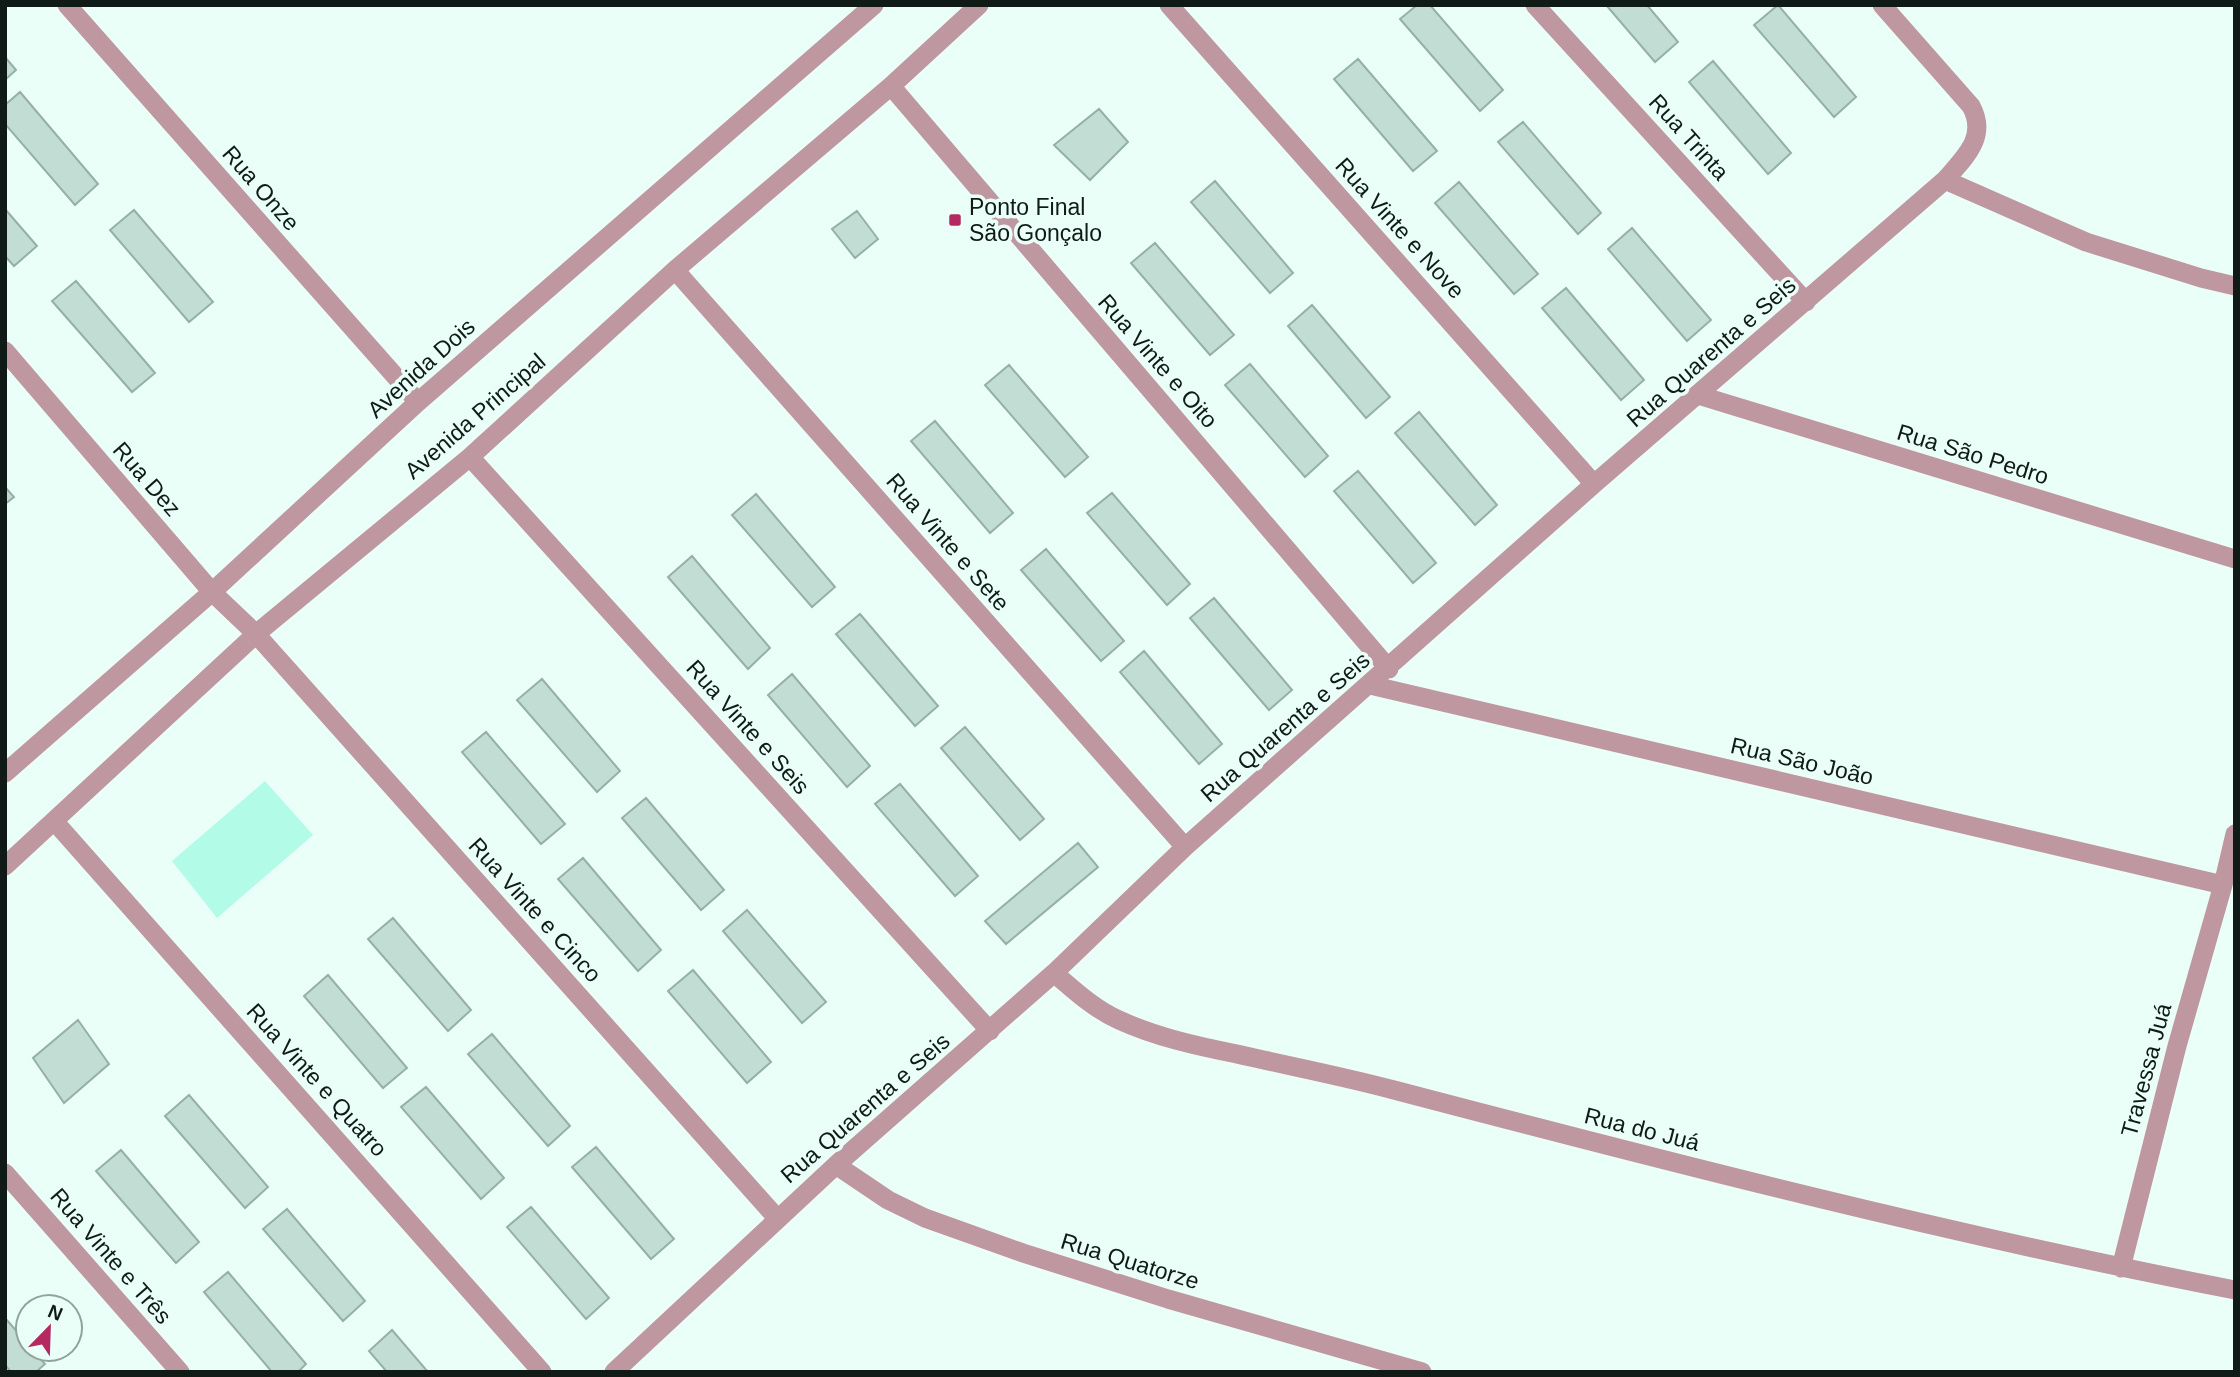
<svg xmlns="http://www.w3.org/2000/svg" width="2240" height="1377" font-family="Helvetica,sans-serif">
<rect width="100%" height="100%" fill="#e9fff8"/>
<path fill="#b2fce7" d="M 265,781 L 313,835 L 217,918 L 172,861 Z"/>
<path fill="#c1ddd4" stroke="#95b0a8" stroke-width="2" d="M 1417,5 L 1430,5 L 1503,90 L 1480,111 L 1400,19 Z
M 1606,5 L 1647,5 L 1678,42 L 1655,62 Z
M 1778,5 L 1856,97 L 1834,117 L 1754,25 Z
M 5,57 L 16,70 L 5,80 Z
M 1358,59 L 1437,151 L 1413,171 L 1334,79 Z
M 1713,61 L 1791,153 L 1768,174 L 1689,82 Z
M 20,92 L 98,184 L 75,205 L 5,124 L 5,105 Z
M 1099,109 L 1128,142 L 1090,180 L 1054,145 Z
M 1523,122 L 1601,213 L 1578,234 L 1498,142 Z
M 1215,181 L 1293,273 L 1270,293 L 1191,202 Z
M 1459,182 L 1538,274 L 1514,294 L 1435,203 Z
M 5,209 L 37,246 L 14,266 L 5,256 Z
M 134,210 L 213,302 L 189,322 L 110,230 Z
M 857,211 L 878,239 L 855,258 L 832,229 Z
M 1632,228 L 1711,320 L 1687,341 L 1608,249 Z
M 1155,243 L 1234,335 L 1210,355 L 1131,263 Z
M 76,281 L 155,373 L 132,392 L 52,301 Z
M 1566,288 L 1644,380 L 1621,400 L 1542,308 Z
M 1312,305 L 1390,397 L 1366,418 L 1288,326 Z
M 1250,364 L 1328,456 L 1305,477 L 1225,385 Z
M 1009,365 L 1088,457 L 1065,477 L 985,385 Z
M 1419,412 L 1497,505 L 1475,525 L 1395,433 Z
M 935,421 L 1013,513 L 990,533 L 911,441 Z
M 1358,471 L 1436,563 L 1413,583 L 1334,491 Z
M 5,487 L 14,497 L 5,504 Z
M 1112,493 L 1190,584 L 1167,605 L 1087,513 Z
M 756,494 L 835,587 L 812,607 L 732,515 Z
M 1046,549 L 1124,641 L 1101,661 L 1021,570 Z
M 692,556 L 770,648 L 748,669 L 668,577 Z
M 1214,598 L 1292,690 L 1269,710 L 1190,618 Z
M 860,614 L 938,706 L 915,726 L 836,634 Z
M 1144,651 L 1222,744 L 1199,764 L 1120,672 Z
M 792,674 L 870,766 L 847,787 L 768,695 Z
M 542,679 L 620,771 L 597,792 L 517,700 Z
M 965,727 L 1044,819 L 1020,840 L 941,748 Z
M 486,732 L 565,824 L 541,844 L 462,752 Z
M 900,784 L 978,876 L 955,896 L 875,804 Z
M 646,798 L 724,890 L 701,910 L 622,818 Z
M 1078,843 L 1098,867 L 1006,944 L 985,921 Z
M 583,858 L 661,950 L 638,971 L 558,879 Z
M 747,910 L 826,1002 L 802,1023 L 723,931 Z
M 393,918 L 471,1010 L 448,1031 L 368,939 Z
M 693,970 L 771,1062 L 747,1083 L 668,991 Z
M 328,975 L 407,1068 L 383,1088 L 304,996 Z
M 78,1020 L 109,1064 L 64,1103 L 33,1058 Z
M 492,1034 L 570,1126 L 548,1146 L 468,1054 Z
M 426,1087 L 504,1178 L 481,1199 L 401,1107 Z
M 189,1095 L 268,1187 L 245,1208 L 165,1116 Z
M 596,1147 L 674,1239 L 651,1259 L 572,1167 Z
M 121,1150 L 199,1242 L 176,1263 L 96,1171 Z
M 531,1207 L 609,1298 L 586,1319 L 507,1227 Z
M 287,1209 L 365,1301 L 343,1321 L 263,1229 Z
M 228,1272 L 306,1364 L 298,1372 L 272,1372 L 204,1292 Z
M 5,1318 L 28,1344 L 28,1349 L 32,1349 L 45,1364 L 36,1372 L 11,1372 L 5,1365 Z
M 392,1330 L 428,1372 L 387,1372 L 369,1351 Z"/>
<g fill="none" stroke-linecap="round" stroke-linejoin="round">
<path stroke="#be97a1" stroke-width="19" d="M 67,5 L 418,402
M 1169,5 L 1594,484
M 1535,5 L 1806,302
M 891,86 L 1389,669
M 1945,180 L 2086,242 L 2201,278 L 2235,286
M 675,270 L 1185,847
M 5,351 L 212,592 L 256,634 L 777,1218
M 1698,395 L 2235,559
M 470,457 L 990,1031
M 1370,685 L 2223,885
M 5,773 L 212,592 L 418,402 L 874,5
M 55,822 L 542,1372
M 5,866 L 256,634 L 470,457 L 675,270 L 891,86 L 979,5
M 1054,973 C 1074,990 1094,1009 1119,1020 C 1156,1037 1197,1046 1237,1054 C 1289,1066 1342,1076 1394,1090 C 1672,1163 1952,1235 2235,1290
M 836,1165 L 888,1200 L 925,1218 L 1023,1253 L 1168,1299 L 1422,1372
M 5,1173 L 180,1372
M 2121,1268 L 2177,1046 L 2223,885 L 2235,834
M 614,1372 L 836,1165 L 1054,973 L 1185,847 L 1594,484 L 1945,180 C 1965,157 1988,137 1971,106 L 1882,5"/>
</g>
<rect fill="#b52962" stroke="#e9fff8" stroke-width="2.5" x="948" y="213" width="14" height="14" rx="3.5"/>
<g text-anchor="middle" stroke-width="7" stroke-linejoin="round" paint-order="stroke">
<g font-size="23" fill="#101a17" stroke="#e9fff8">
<text transform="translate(1689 137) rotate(48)" y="8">Rua Trinta</text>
<text transform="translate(261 188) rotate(49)" y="8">Rua Onze</text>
<text transform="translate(1400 228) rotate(48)" y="8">Rua Vinte e Nove</text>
<text transform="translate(1711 352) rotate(-41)" y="8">Rua Quarenta e Seis</text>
<text transform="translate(1158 361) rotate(49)" y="8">Rua Vinte e Oito</text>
<text transform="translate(421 368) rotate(-42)" y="8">Avenida Dois</text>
<text transform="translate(475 416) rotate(-41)" y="8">Avenida Principal</text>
<text transform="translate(1973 454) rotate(17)" y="8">Rua São Pedro</text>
<text transform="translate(147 479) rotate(49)" y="8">Rua Dez</text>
<text transform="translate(948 542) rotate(49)" y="8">Rua Vinte e Sete</text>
<text transform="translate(748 727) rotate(48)" y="8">Rua Vinte e Seis</text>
<text transform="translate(1285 727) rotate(-41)" y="8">Rua Quarenta e Seis</text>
<text transform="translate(1802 761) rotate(13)" y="8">Rua São João</text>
<text transform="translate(535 910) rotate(48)" y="8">Rua Vinte e Cinco</text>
<text transform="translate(2146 1070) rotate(-75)" y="8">Travessa Juá</text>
<text transform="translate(317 1080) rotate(48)" y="8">Rua Vinte e Quatro</text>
<text transform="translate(865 1108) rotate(-41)" y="8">Rua Quarenta e Seis</text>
<text transform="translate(1642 1129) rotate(14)" y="8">Rua do Juá</text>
<text transform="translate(111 1256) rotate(49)" y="8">Rua Vinte e Três</text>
<text transform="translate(1130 1261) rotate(17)" y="8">Rua Quatorze</text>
</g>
<g font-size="23" fill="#101a17" stroke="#e9fff8" text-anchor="start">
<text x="969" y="215">Ponto Final<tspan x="969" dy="26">São Gonçalo</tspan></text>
</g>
</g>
<rect width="2240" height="1377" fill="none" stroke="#101a17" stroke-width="14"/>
<g transform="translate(49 1328) rotate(23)"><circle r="33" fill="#e9fff8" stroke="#92a39e" stroke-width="2"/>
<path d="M0-5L12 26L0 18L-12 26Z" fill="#b52962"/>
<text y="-10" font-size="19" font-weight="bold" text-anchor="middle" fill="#101a17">N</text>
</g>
</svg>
